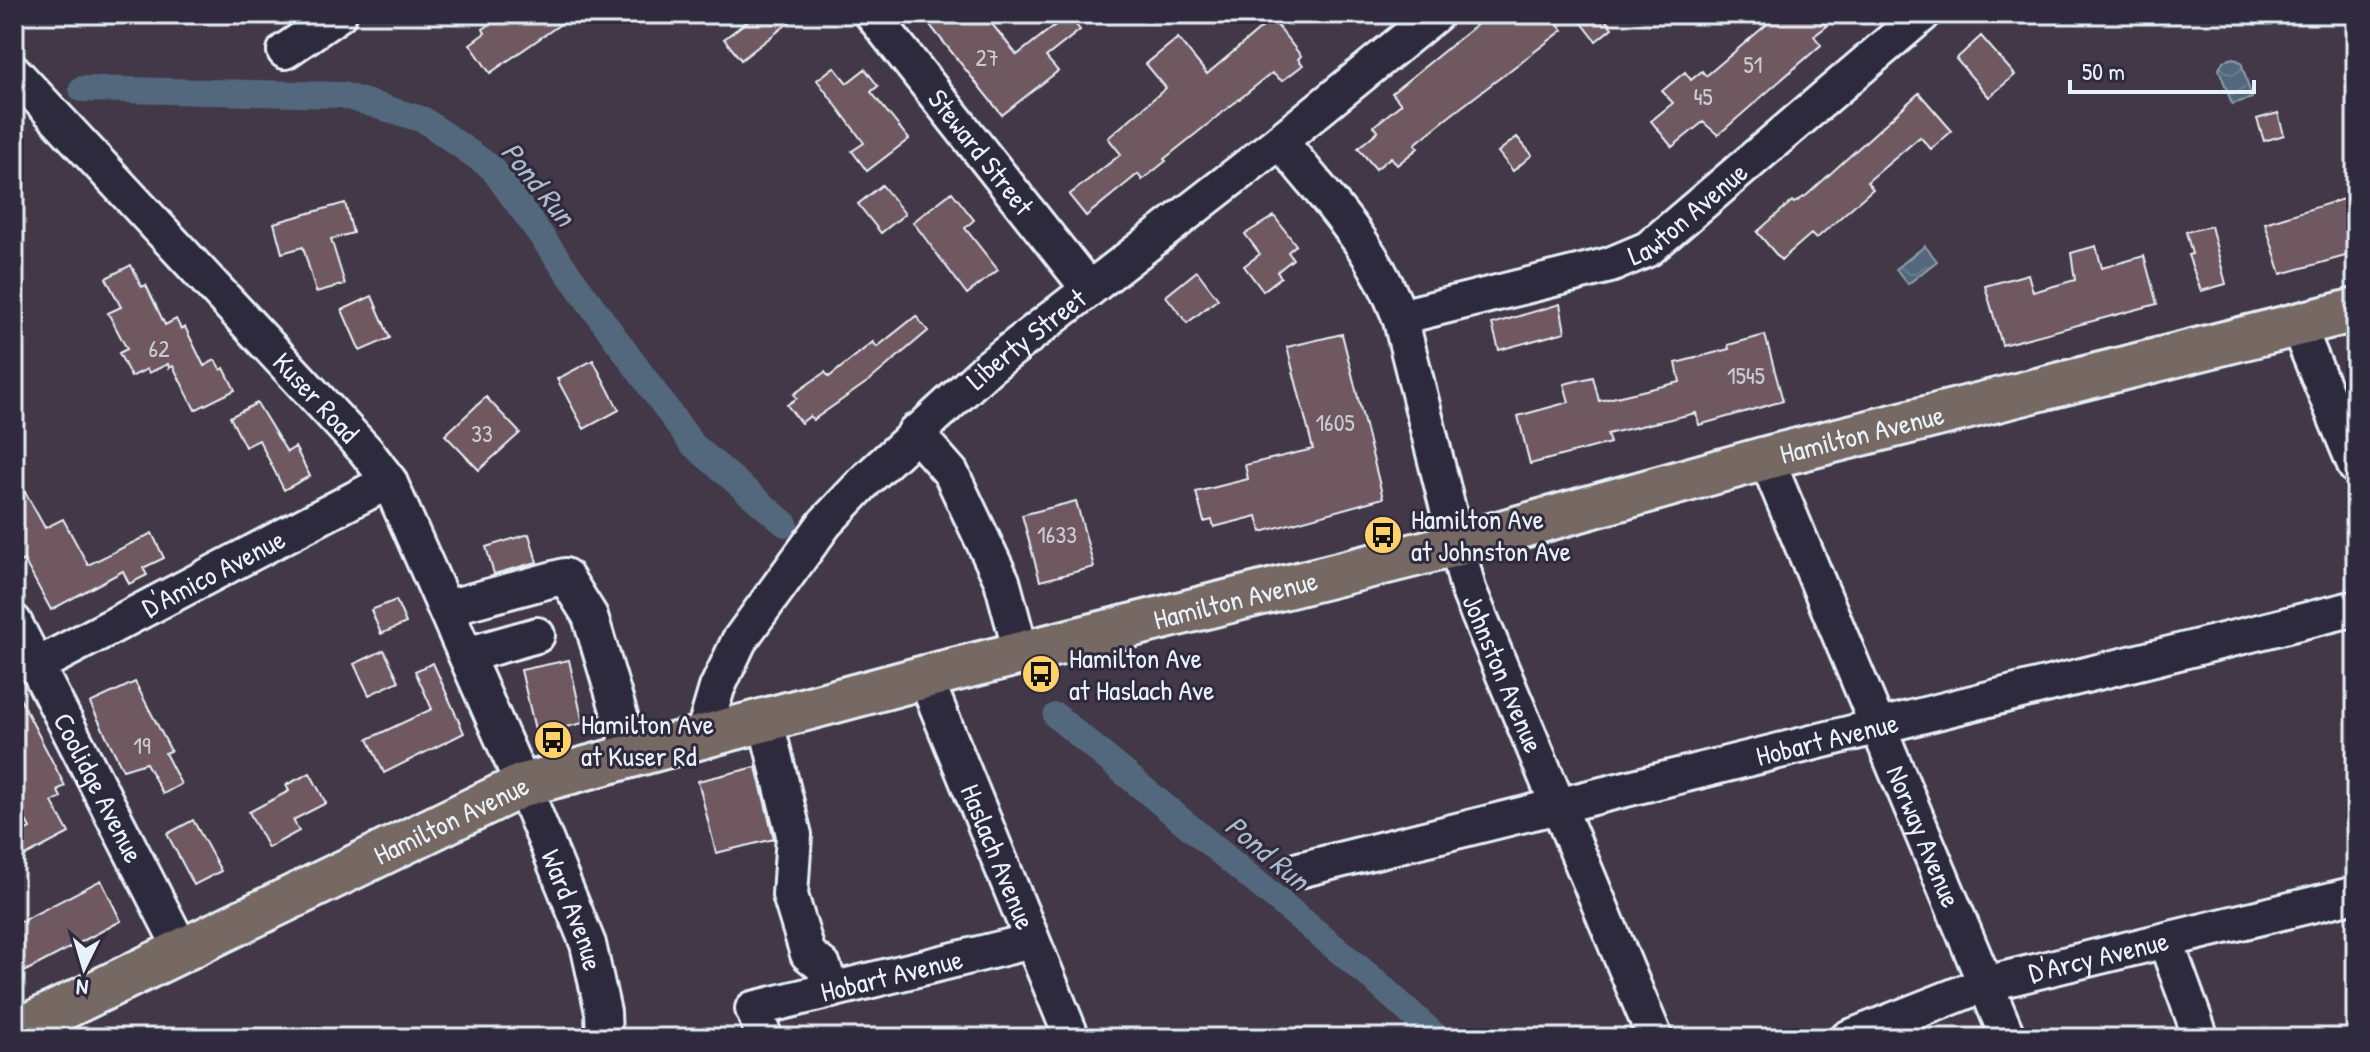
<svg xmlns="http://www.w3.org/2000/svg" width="2370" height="1052" font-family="'Patrick Hand',sans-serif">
<defs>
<pattern id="water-waves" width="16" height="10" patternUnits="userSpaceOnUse" patternTransform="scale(2)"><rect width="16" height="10" fill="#52677d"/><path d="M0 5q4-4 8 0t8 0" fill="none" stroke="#6b7d90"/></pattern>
</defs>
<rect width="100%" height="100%" fill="#423848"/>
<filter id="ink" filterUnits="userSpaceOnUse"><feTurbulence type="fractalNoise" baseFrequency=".0125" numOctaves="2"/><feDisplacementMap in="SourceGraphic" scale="16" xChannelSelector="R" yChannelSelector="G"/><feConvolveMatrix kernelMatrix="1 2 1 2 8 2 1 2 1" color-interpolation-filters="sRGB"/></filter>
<g filter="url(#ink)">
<path fill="url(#water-waves)" stroke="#8e9eae" stroke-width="2" d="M 2233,58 L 2241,62 L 2252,98 L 2232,104 L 2219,69 L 2223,61 Z
M 1925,246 L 1937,261 L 1908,284 L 1896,269 Z"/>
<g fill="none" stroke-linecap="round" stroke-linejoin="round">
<path stroke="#52677d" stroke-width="26" d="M 82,89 L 342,95 L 424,120 L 492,168 L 692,444 L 785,524
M 1056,716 L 1374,980 L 1438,1038"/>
</g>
<path fill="#705860" stroke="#e8f1f8" stroke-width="2" d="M 505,14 L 575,14 L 490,73 L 470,44 L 485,33 L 483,29 Z
M 757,14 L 800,14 L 741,60 L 724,39 Z
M 921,14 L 984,14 L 1017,55 L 1068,15 L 1080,30 L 1046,57 L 1058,71 L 1002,115 Z
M 1490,14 L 1550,14 L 1563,30 L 1451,115 L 1415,144 L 1418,148 L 1397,165 L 1391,157 L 1376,169 L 1358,148 L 1378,131 L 1374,126 L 1401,104 L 1392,93 Z
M 1593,14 L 1601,14 L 1612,28 L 1596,41 L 1582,23 Z
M 1779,14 L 1817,14 L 1827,26 L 1814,36 L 1821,45 L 1718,135 L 1703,122 L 1672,147 L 1651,121 L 1673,103 L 1662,91 L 1685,72 L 1691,80 L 1702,71 L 1706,76 Z
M 1272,19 L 1301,56 L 1298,59 L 1303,65 L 1282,81 L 1272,73 L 1164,159 L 1166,161 L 1142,180 L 1138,174 L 1086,216 L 1069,195 L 1121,154 L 1108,138 L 1166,88 L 1146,64 L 1178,38 L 1207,74 Z
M 1981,36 L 2015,75 L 1989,97 L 1956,59 Z
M 834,67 L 847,83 L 865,69 L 878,86 L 871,92 L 909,139 L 867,171 L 852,151 L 864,143 L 817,80 Z
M 1919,93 L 1952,131 L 1931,149 L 1920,137 L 1867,182 L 1873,189 L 1816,239 L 1811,234 L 1781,260 L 1757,232 L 1792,201 L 1794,203 L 1807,195 Z
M 2278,113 L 2284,135 L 2264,141 L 2257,119 Z
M 1517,137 L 1532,155 L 1513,171 L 1498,152 Z
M 882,185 L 905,214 L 881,233 L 858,204 Z
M 952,192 L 974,220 L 965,228 L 998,270 L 967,294 L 913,222 Z
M 2356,195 L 2356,253 L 2281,274 L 2265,223 Z
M 345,203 L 353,233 L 331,239 L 345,284 L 316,292 L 303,247 L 282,253 L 274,223 Z
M 1274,216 L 1296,245 L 1288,252 L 1293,259 L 1277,272 L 1281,277 L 1263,291 L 1244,266 L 1260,254 L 1245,234 Z
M 2211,226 L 2226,284 L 2201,291 L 2188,255 L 2192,254 L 2186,232 Z
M 2096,246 L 2102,268 L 2144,256 L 2157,304 L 2002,345 L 1985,286 L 2028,274 L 2033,292 L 2075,280 L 2071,253 Z
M 131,265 L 142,287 L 146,285 L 165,325 L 176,319 L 181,329 L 185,327 L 204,366 L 215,360 L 221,370 L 224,368 L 235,390 L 195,410 L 173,366 L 169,368 L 168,364 L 149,373 L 147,369 L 131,377 L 119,353 L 127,349 L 108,313 L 121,307 L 106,278 Z
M 1197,271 L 1218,299 L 1187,323 L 1166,296 Z
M 372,296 L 390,338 L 360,351 L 342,310 Z
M 1560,304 L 1565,332 L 1499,350 L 1492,324 Z
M 916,316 L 928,331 L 870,380 L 813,420 L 810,416 L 801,423 L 787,405 L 797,398 L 794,394 L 825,372 L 829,377 L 873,342 L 877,347 Z
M 1342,334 L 1383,498 L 1261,532 L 1257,516 L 1214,527 L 1212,520 L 1204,522 L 1196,492 L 1248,479 L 1245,465 L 1313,449 L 1287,347 Z
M 1765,335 L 1783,401 L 1699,425 L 1696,413 L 1607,434 L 1610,443 L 1530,464 L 1518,416 L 1569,402 L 1564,384 L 1593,377 L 1599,401 L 1680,382 L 1676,363 L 1729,349 L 1728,345 Z
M 593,360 L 619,410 L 584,429 L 557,379 Z
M 486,397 L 520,433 L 479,470 L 445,435 Z
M 257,403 L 287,452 L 295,447 L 310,476 L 284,490 L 259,440 L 245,447 L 230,417 Z
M 14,472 L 45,528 L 63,519 L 88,565 L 152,533 L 164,558 L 143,568 L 147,575 L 129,584 L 123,571 L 51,610 L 24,560 L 20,562 L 14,551 Z
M 1076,501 L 1094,567 L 1040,581 L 1022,515 Z
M 529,534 L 537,562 L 494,574 L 486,547 Z
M 396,600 L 406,623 L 381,634 L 371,610 Z
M 384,650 L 399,681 L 369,695 L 354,664 Z
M 569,660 L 583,723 L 536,734 L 521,670 Z
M 433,663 L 464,733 L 384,773 L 368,739 L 432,709 L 415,671 Z
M 135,682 L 171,751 L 165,753 L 181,784 L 163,794 L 146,763 L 123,770 L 90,703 Z
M 14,687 L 65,786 L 57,790 L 61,797 L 52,802 L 69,833 L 14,862 L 14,836 L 30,828 L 14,798 Z
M 756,767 L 774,839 L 716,853 L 698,781 Z
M 310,773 L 326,803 L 293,820 L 299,831 L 268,848 L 249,812 L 289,791 L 286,785 Z
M 193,820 L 221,871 L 194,885 L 167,834 Z
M 101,880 L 121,921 L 14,977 L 14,925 Z"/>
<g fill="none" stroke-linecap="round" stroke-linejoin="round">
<defs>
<g id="minor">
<path id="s1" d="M 872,14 L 1089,289"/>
<path d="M 285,51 L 339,14"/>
<path id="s2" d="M 14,72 L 366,451 L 389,481 L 523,785 L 588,944 L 603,1012 L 604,1038"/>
<path id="s3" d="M 1280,141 C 1329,202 1371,242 1400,317 L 1468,589 L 1655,1038"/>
<path id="s4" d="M 1400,317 L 1610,265 L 1648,249 L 1923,14"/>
<path d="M 2297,324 L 2356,467"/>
<path d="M 915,432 L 951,473 L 1002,581 L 1021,652"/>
<path id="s5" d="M 1766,458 L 2008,1038"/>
<path d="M 446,608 L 565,576 L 590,616 L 632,756"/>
<path id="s6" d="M 14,622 L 183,952"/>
<path d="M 466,655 L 537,635"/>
<path id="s7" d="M 38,665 L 389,481"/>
<path id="s8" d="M 925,677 L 1072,1038"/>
<path d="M 766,722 L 794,835 L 790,895 L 808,954 L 823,966 L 831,990"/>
<path id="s9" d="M 702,739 L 717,688 L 739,641 L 825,523 L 867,479 L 989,367 L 1280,141 L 1436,14"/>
<path id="s10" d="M 1299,870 L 2356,608"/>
<path d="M 2166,942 L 2201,1038"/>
<path id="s11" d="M 765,1038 L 753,1009 L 1032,941"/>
<path id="s12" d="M 1848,1038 L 1985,984 L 2356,894"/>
</g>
<g id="major">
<path id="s13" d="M 14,1032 L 523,785 L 925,677 L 1455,545 L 1766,458 L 2356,310"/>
</g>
</defs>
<use href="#minor" stroke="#e8f1f8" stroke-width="40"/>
<use href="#major" stroke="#e8f1f8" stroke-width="48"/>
<use href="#minor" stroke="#2f2a3d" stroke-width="34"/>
<use href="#major" stroke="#766964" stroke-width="42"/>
</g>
</g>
<defs>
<symbol id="bus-disc" viewBox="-11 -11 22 22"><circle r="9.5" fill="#ffd166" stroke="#2f2a3d"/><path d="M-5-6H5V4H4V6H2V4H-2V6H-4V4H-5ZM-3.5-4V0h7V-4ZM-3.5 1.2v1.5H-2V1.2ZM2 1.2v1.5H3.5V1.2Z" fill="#111"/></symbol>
</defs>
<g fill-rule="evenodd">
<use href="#bus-disc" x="1361" y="513" width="44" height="44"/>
<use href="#bus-disc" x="1019" y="652" width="44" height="44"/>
<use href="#bus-disc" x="531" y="718" width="44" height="44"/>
</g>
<g text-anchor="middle" stroke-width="6" stroke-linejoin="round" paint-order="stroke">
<g font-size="24" fill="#cacbd2">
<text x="987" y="66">27</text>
<text x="1753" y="73">51</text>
<text x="1703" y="105">45</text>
<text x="159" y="357">62</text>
<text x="1746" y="384">1545</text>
<text x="1335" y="431">1605</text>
<text x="482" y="442">33</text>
<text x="1057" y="543">1633</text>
<text x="142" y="754">19</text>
</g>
<g font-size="28" fill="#e8f1f8" stroke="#2f2a3d">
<text dy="10" stroke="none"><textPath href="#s1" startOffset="176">Steward Street</textPath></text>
<text dy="10" stroke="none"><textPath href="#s4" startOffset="310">Lawton Avenue</textPath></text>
<text dy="10" stroke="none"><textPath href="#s9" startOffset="524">Liberty Street</textPath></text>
<text dy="10" stroke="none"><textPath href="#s2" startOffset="444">Kuser Road</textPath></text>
<text dy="10" stroke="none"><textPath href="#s13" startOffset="1950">Hamilton Avenue</textPath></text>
<text dy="10" stroke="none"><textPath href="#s7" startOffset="198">D'Amico Avenue</textPath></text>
<text dy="10" stroke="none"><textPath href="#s13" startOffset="1302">Hamilton Avenue</textPath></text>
<text dy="10" stroke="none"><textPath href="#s3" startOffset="586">Johnston Avenue</textPath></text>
<text dy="10" stroke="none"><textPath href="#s10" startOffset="544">Hobart Avenue</textPath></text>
<text dy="10" stroke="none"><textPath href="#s6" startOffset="186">Coolidge Avenue</textPath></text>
<text dy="10" stroke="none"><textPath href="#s13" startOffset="486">Hamilton Avenue</textPath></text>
<text dy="10" stroke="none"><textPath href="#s5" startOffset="410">Norway Avenue</textPath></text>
<text dy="10" stroke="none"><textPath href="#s8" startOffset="194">Haslach Avenue</textPath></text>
<text dy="10" stroke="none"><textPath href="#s2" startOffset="1022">Ward Avenue</textPath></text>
<text dy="10" stroke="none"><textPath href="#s12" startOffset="264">D'Arcy Avenue</textPath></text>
<text dy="10" stroke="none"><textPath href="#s11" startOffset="174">Hobart Avenue</textPath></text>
</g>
<g font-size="28" fill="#e8f1f8" stroke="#2f2a3d" text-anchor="start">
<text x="1411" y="529">Hamilton Ave<tspan x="1411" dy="32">at Johnston Ave</tspan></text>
<text x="1069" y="668">Hamilton Ave<tspan x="1069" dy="32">at Haslach Ave</tspan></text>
<text x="581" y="734">Hamilton Ave<tspan x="581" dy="32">at Kuser Rd</tspan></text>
</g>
<g font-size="30" font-style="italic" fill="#acbac7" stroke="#2f2a3d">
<text transform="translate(538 184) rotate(51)" y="10">Pond Run</text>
<text transform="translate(1267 853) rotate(40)" y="10">Pond Run</text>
</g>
</g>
<rect width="2370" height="1052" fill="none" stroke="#2f2a3d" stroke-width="48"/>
<rect x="24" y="24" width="2322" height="1004" fill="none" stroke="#e8f1f8" stroke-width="3" filter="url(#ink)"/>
<g transform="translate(84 968) rotate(185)" stroke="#2f2a3d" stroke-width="6" paint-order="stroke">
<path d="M0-6L14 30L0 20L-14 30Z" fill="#e8f1f8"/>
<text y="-12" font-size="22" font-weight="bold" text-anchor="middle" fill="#e8f1f8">N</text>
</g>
<path d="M2070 80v12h184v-12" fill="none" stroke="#e8f1f8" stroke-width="4"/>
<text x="2082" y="80" font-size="24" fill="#e8f1f8" stroke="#2f2a3d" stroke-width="6" paint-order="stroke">50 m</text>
</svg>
